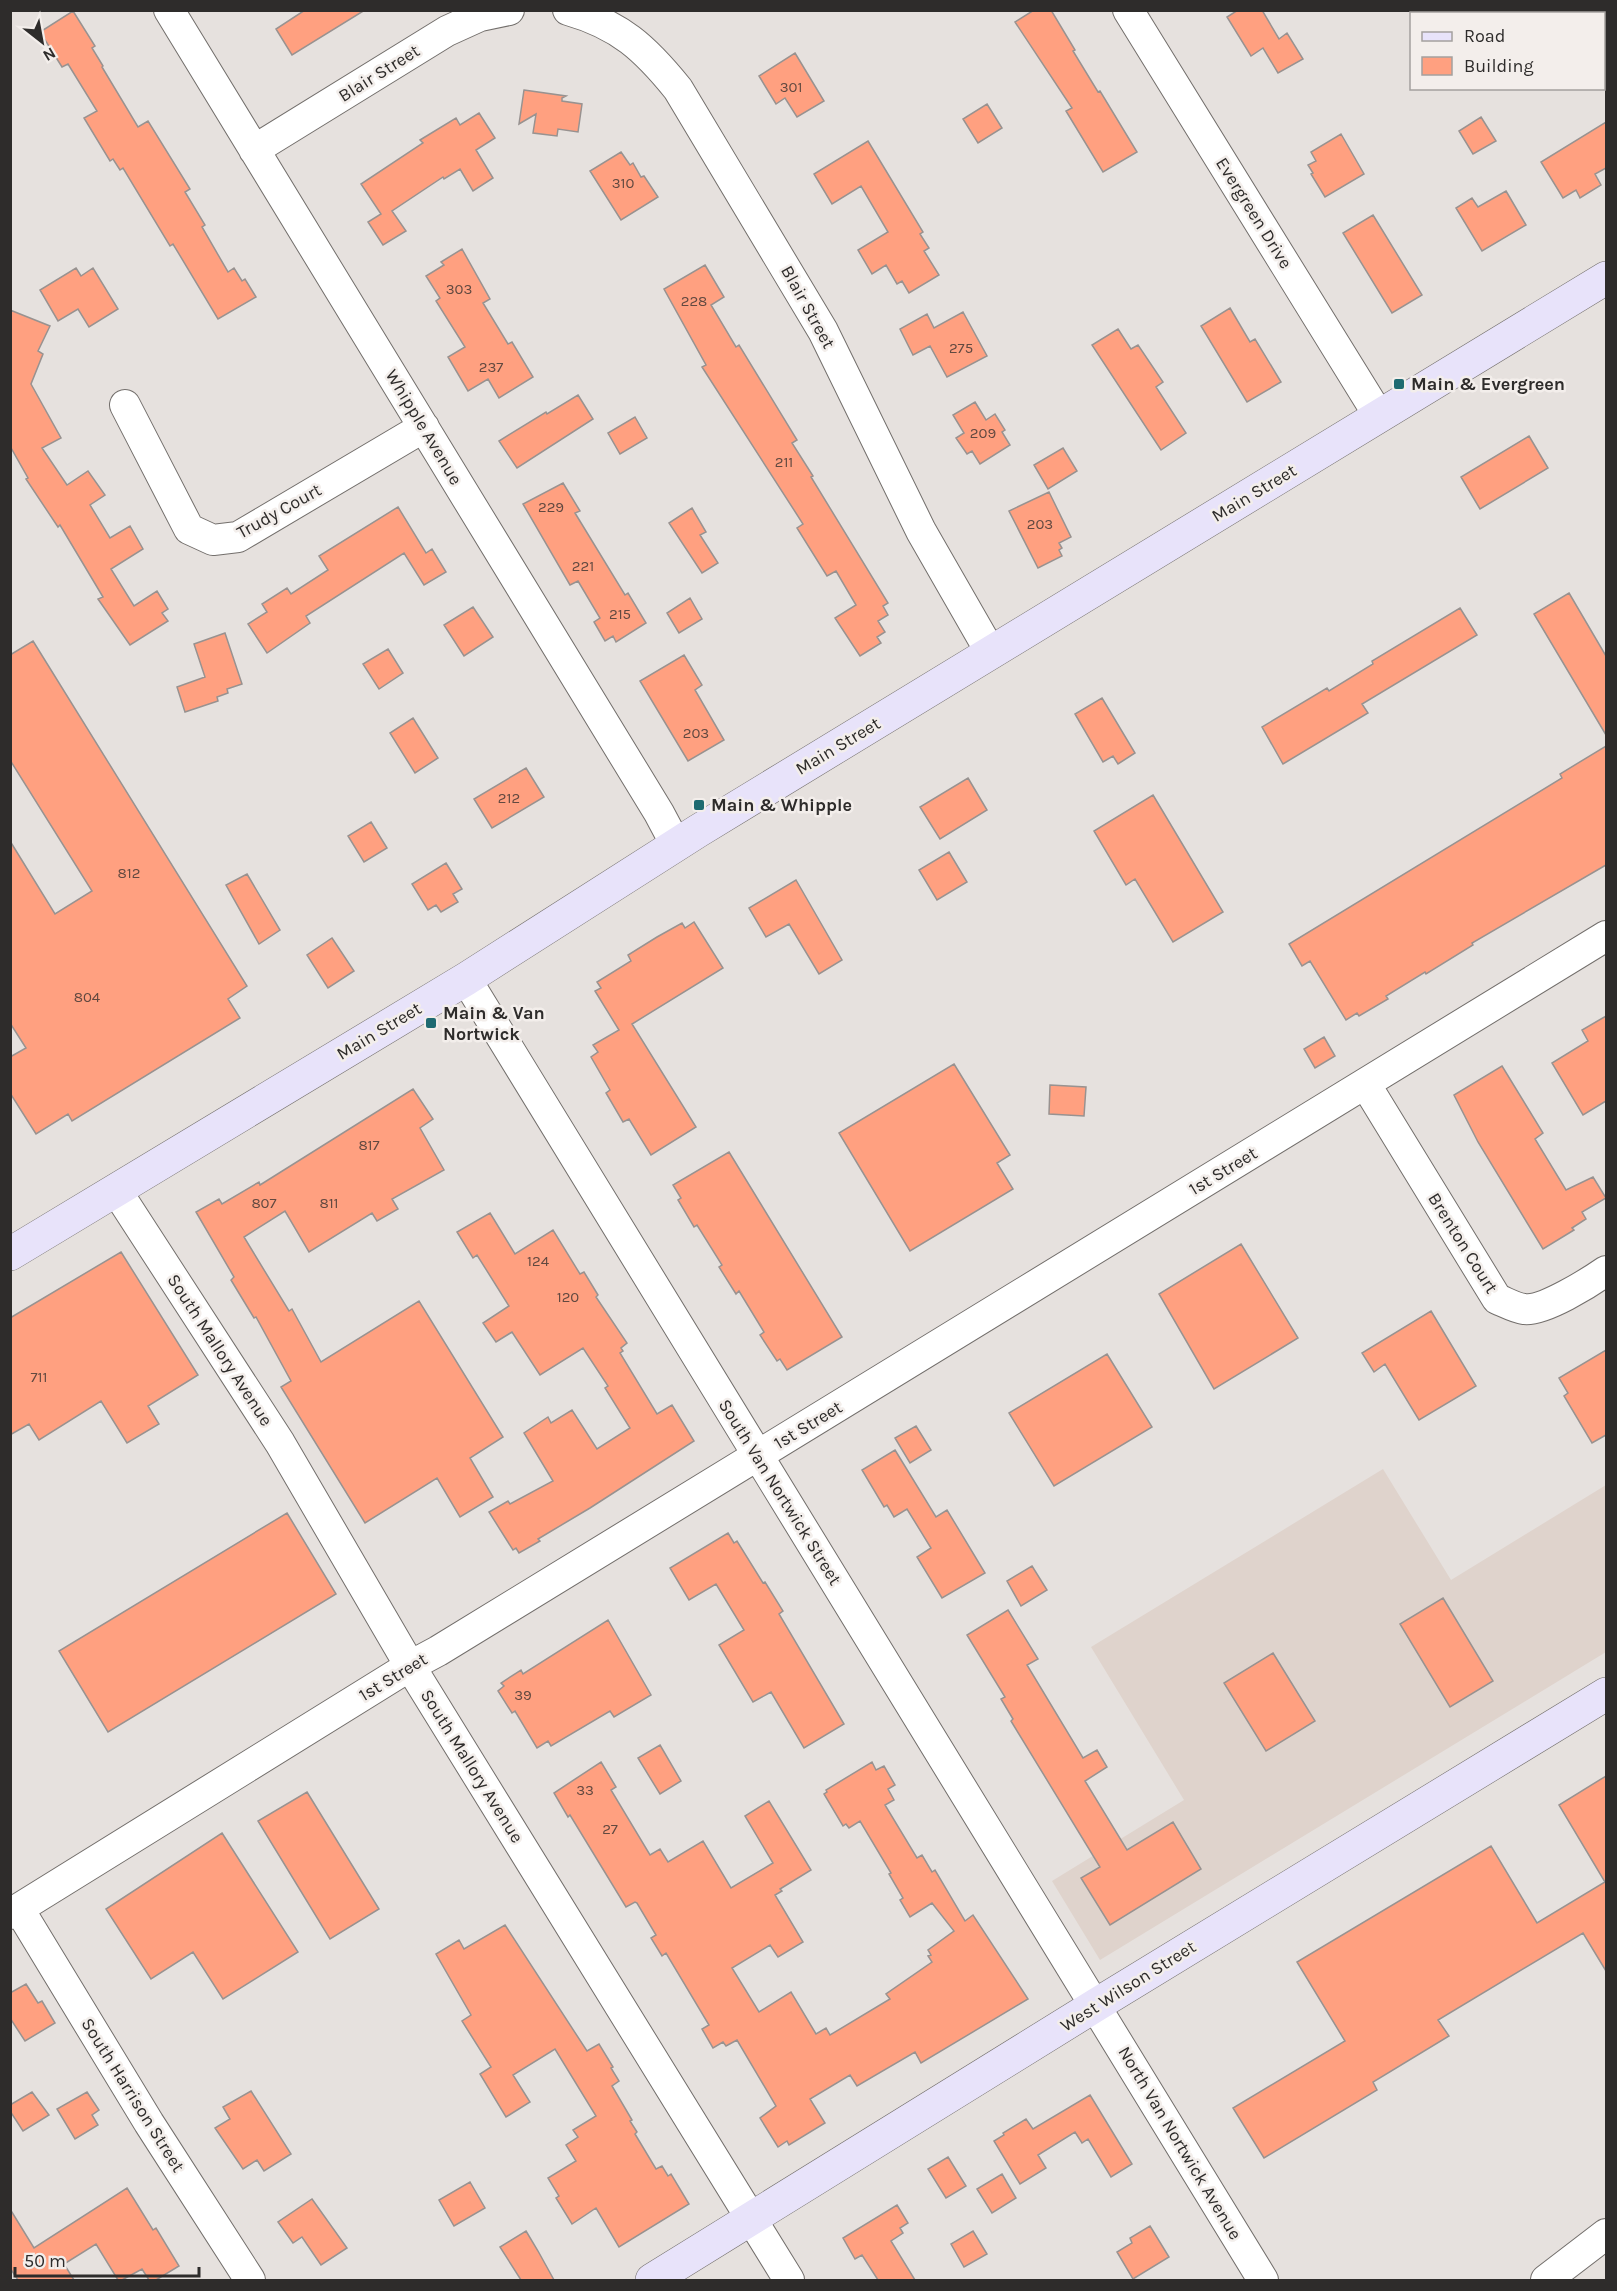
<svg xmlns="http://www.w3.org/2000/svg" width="1617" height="2291" font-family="Karla,sans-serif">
<rect width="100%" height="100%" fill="#e6e1de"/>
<path fill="#dfd3cc" d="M 1383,1469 L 1451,1580 L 1606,1485 L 1606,1652 L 1100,1960 L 1052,1881 L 1184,1800 L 1091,1647 Z"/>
<path fill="#ffa080" stroke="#989290" stroke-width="1.5" d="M 305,10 L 365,10 L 292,55 L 276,29 Z
M 1034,10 L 1051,10 L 1075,50 L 1073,51 L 1098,92 L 1100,91 L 1137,152 L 1103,172 L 1066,111 L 1072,108 L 1015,22 Z
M 1238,10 L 1262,10 L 1279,39 L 1287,33 L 1303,59 L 1278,73 L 1263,48 L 1251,56 L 1227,17 Z
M 73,11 L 95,46 L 92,48 L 103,66 L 102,67 L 138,127 L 148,121 L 190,189 L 185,192 L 205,225 L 202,227 L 228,272 L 234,268 L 242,281 L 245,279 L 256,297 L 218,319 L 173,244 L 170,246 L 123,168 L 120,170 L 113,159 L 110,161 L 84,118 L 97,111 L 68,64 L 62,67 L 40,32 Z
M 795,53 L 824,101 L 797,117 L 785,98 L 776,104 L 759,76 Z
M 524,90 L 566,96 L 562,98 L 562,101 L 582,104 L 578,132 L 558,129 L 557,136 L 533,133 L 536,114 L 519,124 Z
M 987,104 L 1002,128 L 978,143 L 963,119 Z
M 479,113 L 495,138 L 476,150 L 493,178 L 473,191 L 460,169 L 444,179 L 443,177 L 392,211 L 406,231 L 383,245 L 368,222 L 381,214 L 361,184 L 423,143 L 420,140 L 456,118 L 460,125 Z
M 1481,117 L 1496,141 L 1473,154 L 1459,131 Z
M 1606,122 L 1606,168 L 1595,174 L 1601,185 L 1580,198 L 1576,190 L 1563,198 L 1541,162 Z
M 1341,134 L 1364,174 L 1325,197 L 1311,174 L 1313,173 L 1308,165 L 1316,161 L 1311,152 Z
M 868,141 L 923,232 L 920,234 L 929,248 L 924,251 L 939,275 L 909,293 L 902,281 L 897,284 L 886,265 L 872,274 L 858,250 L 888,232 L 861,186 L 832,204 L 814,174 Z
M 621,152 L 630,165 L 633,163 L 641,177 L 644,176 L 658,197 L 621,220 L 590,171 Z
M 1506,191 L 1526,225 L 1482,251 L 1456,208 L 1472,198 L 1478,207 Z
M 1373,215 L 1422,295 L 1392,313 L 1343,233 Z
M 462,249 L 490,299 L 483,303 L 508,344 L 512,342 L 533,377 L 499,398 L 488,379 L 468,391 L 448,357 L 465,347 L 436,301 L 440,298 L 426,276 L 444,265 L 441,262 Z
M 705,265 L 724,297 L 711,305 L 736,347 L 739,345 L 797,440 L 792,443 L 813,476 L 811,477 L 888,603 L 883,606 L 888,615 L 878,621 L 885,632 L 877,637 L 881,643 L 860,656 L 835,618 L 856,605 L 836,571 L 827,576 L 797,528 L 803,524 L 702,367 L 706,365 L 664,289 Z
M 76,268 L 81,276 L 93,268 L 118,309 L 89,327 L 78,309 L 58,321 L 40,290 Z
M 1230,308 L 1250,342 L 1255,339 L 1281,382 L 1247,402 L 1201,326 Z
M 10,310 L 50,326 L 38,351 L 43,354 L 31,384 L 61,438 L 42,448 L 67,485 L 88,471 L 105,495 L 90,505 L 110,538 L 130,526 L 143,549 L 111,569 L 134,606 L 157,591 L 168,609 L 162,613 L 168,621 L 130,645 L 98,599 L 103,597 L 60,525 L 58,527 L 26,479 L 28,478 L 10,446 Z
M 963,312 L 987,356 L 947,377 L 930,346 L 913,355 L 900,329 L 927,314 L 934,328 Z
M 1118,329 L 1131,349 L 1138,345 L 1163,382 L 1156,387 L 1186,433 L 1161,450 L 1092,345 Z
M 578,395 L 593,419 L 517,468 L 499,441 L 546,412 L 547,414 Z
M 975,402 L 986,420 L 995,414 L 1005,430 L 1002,432 L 1010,445 L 980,464 L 972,451 L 967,454 L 956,438 L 964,433 L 953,415 Z
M 635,417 L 647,438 L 620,454 L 608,433 Z
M 1529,436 L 1548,468 L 1480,509 L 1461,477 Z
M 1063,448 L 1077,471 L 1048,489 L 1034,465 Z
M 563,483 L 580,511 L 575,513 L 625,595 L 628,593 L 646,623 L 616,642 L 613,636 L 605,641 L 594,622 L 600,618 L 578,581 L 570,585 L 523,504 Z
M 1049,492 L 1071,537 L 1059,543 L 1062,548 L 1059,550 L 1062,556 L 1038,568 L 1009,511 Z
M 398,507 L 426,553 L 432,549 L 446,572 L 424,585 L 404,553 L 306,616 L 310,623 L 267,653 L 248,624 L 267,612 L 262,604 L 287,588 L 291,594 L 328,570 L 319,556 Z
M 692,508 L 706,532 L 700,535 L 718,563 L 702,573 L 669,523 Z
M 1569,593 L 1606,656 L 1606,735 L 1534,614 Z
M 690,598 L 702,619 L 679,633 L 667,613 Z
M 473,607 L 493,637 L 464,656 L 444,625 Z
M 1460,608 L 1477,635 L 1362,704 L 1368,713 L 1283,764 L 1262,727 L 1327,688 L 1329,691 L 1373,664 L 1372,661 Z
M 225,633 L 242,684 L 227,689 L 228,693 L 217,697 L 218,701 L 185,712 L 177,687 L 205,677 L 194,644 Z
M 33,641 L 247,986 L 228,999 L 240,1018 L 72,1121 L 68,1114 L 36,1134 L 10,1093 L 10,1057 L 26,1048 L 10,1023 L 10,841 L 55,914 L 92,891 L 10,760 L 10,655 Z
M 388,649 L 403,673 L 379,689 L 363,664 Z
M 684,655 L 702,685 L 695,690 L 724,740 L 688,761 L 640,681 Z
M 1102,698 L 1135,753 L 1118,764 L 1113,756 L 1103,762 L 1075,714 Z
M 413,718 L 438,758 L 415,773 L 390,733 Z
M 1606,746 L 1606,865 L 1472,943 L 1473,945 L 1426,974 L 1425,972 L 1386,996 L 1388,999 L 1359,1016 L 1357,1013 L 1346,1020 L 1310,961 L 1302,966 L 1289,944 L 1562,778 L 1560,774 Z
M 526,768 L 544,797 L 492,828 L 474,799 Z
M 968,778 L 987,810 L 940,839 L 920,807 Z
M 1153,795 L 1223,912 L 1173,942 L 1135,879 L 1126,885 L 1094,831 Z
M 371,822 L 387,848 L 364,862 L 348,836 Z
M 949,852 L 967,882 L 937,900 L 919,870 Z
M 446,863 L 462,889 L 453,894 L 458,902 L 441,912 L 436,905 L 428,910 L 412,884 Z
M 247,874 L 280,930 L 259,944 L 226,885 Z
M 796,880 L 842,960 L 819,974 L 789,924 L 766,937 L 749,908 Z
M 694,922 L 723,968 L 632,1024 L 696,1127 L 651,1155 L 629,1119 L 623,1122 L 606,1093 L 610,1090 L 591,1057 L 598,1052 L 593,1045 L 619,1030 L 595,991 L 601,988 L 597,982 L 631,961 L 628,955 L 657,937 L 682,923 L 685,928 Z
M 332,938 L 354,971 L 328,988 L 307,955 Z
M 1606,1016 L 1606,1101 L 1583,1115 L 1552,1063 L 1588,1041 L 1582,1030 Z
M 1324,1037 L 1335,1056 L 1315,1068 L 1304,1049 Z
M 954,1064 L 1010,1155 L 997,1163 L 1013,1189 L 910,1251 L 839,1133 Z
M 1502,1066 L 1543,1133 L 1535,1139 L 1566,1190 L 1593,1177 L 1606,1198 L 1582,1212 L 1586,1219 L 1572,1228 L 1574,1230 L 1543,1249 L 1478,1142 L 1454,1095 Z
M 1050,1085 L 1086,1087 L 1084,1116 L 1049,1114 Z
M 413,1089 L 433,1119 L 420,1128 L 444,1170 L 392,1199 L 398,1209 L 377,1221 L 372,1213 L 309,1252 L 285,1211 L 244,1237 L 289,1311 L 292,1309 L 321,1362 L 419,1301 L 503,1437 L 470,1458 L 493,1497 L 460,1517 L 437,1478 L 365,1523 L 281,1387 L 291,1381 L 256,1317 L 254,1318 L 231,1280 L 234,1277 L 196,1212 L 219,1199 L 222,1204 L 259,1182 L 260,1185 Z
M 729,1152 L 842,1337 L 787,1370 L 780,1359 L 777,1361 L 760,1335 L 764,1332 L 739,1291 L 736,1294 L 719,1267 L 722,1265 L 697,1225 L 694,1227 L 678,1200 L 681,1198 L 673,1185 Z
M 490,1213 L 515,1254 L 553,1230 L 580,1274 L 584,1272 L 598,1295 L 596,1297 L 627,1343 L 621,1348 L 623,1351 L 620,1353 L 657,1414 L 672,1405 L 694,1441 L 590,1508 L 538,1539 L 540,1541 L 519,1553 L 516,1548 L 513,1550 L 489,1512 L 508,1501 L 510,1504 L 553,1481 L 524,1433 L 548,1417 L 551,1423 L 572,1410 L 597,1449 L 630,1428 L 605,1388 L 608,1386 L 583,1348 L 540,1375 L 512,1332 L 496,1342 L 483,1323 L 509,1306 L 477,1255 L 473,1258 L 457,1232 Z
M 1241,1244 L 1298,1338 L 1214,1389 L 1159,1294 Z
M 121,1252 L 198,1375 L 148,1406 L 159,1424 L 127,1443 L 101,1401 L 39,1440 L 29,1424 L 10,1435 L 10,1318 Z
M 1431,1311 L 1476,1386 L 1419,1420 L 1385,1364 L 1374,1372 L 1362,1353 Z
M 1606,1350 L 1606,1435 L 1592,1443 L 1564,1396 L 1568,1393 L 1559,1378 Z
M 1107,1354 L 1152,1427 L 1054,1486 L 1009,1413 Z
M 916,1426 L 931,1450 L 910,1463 L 895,1438 Z
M 895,1450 L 936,1517 L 947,1510 L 985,1573 L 942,1598 L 917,1557 L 931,1548 L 907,1509 L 894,1517 L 887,1505 L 884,1507 L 862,1470 Z
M 287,1513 L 336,1594 L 108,1732 L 59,1651 Z
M 728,1533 L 734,1543 L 737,1541 L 763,1583 L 765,1582 L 783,1611 L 779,1614 L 844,1724 L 804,1748 L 771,1692 L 753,1702 L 719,1645 L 744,1630 L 716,1584 L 689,1600 L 670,1568 Z
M 1032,1566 L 1047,1590 L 1021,1606 L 1007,1581 Z
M 1443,1598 L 1493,1681 L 1450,1707 L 1400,1624 Z
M 1008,1610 L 1038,1659 L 1027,1665 L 1083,1758 L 1097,1750 L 1107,1767 L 1085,1781 L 1127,1850 L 1173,1822 L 1201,1869 L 1110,1925 L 1081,1878 L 1100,1867 L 1011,1721 L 1013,1719 L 1001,1699 L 1005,1697 L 967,1635 Z
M 608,1620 L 651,1695 L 614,1717 L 610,1711 L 551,1746 L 548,1741 L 537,1748 L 515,1711 L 512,1713 L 498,1691 L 504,1686 L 501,1683 L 521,1670 L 523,1674 Z
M 1273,1653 L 1315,1721 L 1266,1751 L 1224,1683 Z
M 660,1745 L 681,1781 L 660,1794 L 638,1758 Z
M 601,1762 L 616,1787 L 611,1790 L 650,1855 L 660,1849 L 668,1862 L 703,1841 L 731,1888 L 773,1863 L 745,1816 L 769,1801 L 811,1870 L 780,1889 L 782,1891 L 775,1895 L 803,1942 L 778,1957 L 770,1945 L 732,1968 L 759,2012 L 791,1992 L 816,2034 L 826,2028 L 830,2035 L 890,1999 L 886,1994 L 932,1962 L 928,1956 L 931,1955 L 928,1950 L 954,1931 L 932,1903 L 910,1917 L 900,1900 L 903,1898 L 889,1874 L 891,1873 L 860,1821 L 849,1828 L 846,1824 L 843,1826 L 824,1794 L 827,1792 L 826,1790 L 872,1762 L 876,1770 L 884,1766 L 895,1785 L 888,1789 L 894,1800 L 885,1805 L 917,1858 L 922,1855 L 932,1872 L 935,1870 L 965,1921 L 973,1915 L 1028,1999 L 921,2063 L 915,2052 L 857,2086 L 850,2075 L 810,2099 L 825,2123 L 789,2145 L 787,2141 L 778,2147 L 760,2118 L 776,2106 L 737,2040 L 726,2046 L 723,2042 L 713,2048 L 702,2029 L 709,2025 L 666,1953 L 662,1956 L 651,1938 L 656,1935 L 637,1903 L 635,1902 L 626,1907 L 570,1815 L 568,1817 L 554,1793 Z
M 1606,1776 L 1606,1971 L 1583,1933 L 1438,2020 L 1449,2036 L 1373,2082 L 1377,2090 L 1264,2158 L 1233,2108 L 1345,2041 L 1297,1962 L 1491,1846 L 1537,1923 L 1605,1882 L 1559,1805 Z
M 307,1792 L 379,1909 L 330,1939 L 258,1821 Z
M 222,1833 L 298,1952 L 223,1999 L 193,1952 L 151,1979 L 106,1909 Z
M 505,1925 L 587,2051 L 599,2044 L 613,2067 L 611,2068 L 619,2081 L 612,2086 L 632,2120 L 630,2121 L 637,2132 L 635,2134 L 656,2169 L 662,2166 L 668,2176 L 671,2174 L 689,2204 L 619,2247 L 596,2208 L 572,2224 L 556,2198 L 559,2196 L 548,2178 L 576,2161 L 566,2145 L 578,2137 L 573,2130 L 596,2116 L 555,2049 L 513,2075 L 530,2102 L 506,2117 L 480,2074 L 491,2067 L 462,2021 L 471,2015 L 436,1954 L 459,1940 L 464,1949 Z
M 26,1984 L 38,2003 L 42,2001 L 55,2023 L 25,2041 L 10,2018 L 10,1993 Z
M 251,2091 L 291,2154 L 264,2171 L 257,2160 L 243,2169 L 215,2128 L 230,2119 L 223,2107 Z
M 32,2092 L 49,2115 L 23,2131 L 10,2111 L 10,2105 Z
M 87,2092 L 99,2110 L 92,2115 L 98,2125 L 75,2139 L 57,2109 Z
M 1090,2095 L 1132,2164 L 1111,2177 L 1088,2139 L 1082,2143 L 1075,2132 L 1038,2155 L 1046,2168 L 1020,2184 L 994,2141 L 1004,2135 L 1003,2133 L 1026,2119 L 1033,2129 Z
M 948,2157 L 966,2186 L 946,2198 L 928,2169 Z
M 1002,2174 L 1016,2198 L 992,2213 L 977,2189 Z
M 470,2182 L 485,2208 L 454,2226 L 439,2200 Z
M 127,2188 L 153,2230 L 156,2228 L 179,2266 L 156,2280 L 149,2280 L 142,2269 L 122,2280 L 118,2280 L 96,2244 L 64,2264 L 74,2280 L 18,2280 L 10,2268 L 10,2209 L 34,2248 Z
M 312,2199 L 347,2248 L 321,2265 L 302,2237 L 293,2243 L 278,2222 Z
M 897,2205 L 908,2223 L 900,2228 L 903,2233 L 891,2241 L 915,2280 L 878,2280 L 862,2255 L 855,2259 L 843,2238 Z
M 1150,2226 L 1169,2257 L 1133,2279 L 1117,2252 L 1132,2243 L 1130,2238 Z
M 526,2231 L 538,2251 L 554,2280 L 521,2280 L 500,2247 Z
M 973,2231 L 987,2254 L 964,2267 L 951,2244 Z"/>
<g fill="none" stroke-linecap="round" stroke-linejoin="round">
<defs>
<path id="street" d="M 169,10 L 659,813 L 676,845
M 568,10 C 620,25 645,48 678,89 L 823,331 L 921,531 L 991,653
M 1128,10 L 1379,416
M 254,150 L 447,31 L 480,16 L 509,10
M 125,405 L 189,529 L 213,540 L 238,537 L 424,427
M 466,979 L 1263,2280
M 1366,1085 L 1497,1299 C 1505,1302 1515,1308 1524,1309 C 1543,1312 1590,1282 1606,1271
M 116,1190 L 280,1443 L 410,1666 L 789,2280
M 19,1909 L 149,2123 L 250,2280
M 10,1914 L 410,1666 L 438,1651 L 1606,936
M 1546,2280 L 1606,2234"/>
<path id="secondary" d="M 10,1254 L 466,979 L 698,831 L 1606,278
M 652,2280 L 1096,2005 L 1606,1694"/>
</defs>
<use href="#street" stroke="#736f6c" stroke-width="32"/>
<use href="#secondary" stroke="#736f6c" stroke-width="34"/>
<use href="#street" stroke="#fff" stroke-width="30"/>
<use href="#secondary" stroke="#e8e3fa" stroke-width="33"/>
</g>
<g fill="#1e6a71" stroke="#f3eeeb" stroke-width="2">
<rect x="1393" y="378" width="12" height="12" rx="3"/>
<rect x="693" y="799" width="12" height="12" rx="3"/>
<rect x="425" y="1017" width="12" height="12" rx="3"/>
</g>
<g text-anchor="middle" stroke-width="5" stroke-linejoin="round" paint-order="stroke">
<g font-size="15" fill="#624940">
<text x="791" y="92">301</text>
<text x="623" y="188">310</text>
<text x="459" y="294">303</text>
<text x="694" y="306">228</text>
<text x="961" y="353">275</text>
<text x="491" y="372">237</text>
<text x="983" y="438">209</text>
<text x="784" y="467">211</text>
<text x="551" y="512">229</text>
<text x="1040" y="529">203</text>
<text x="583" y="571">221</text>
<text x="620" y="619">215</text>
<text x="696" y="738">203</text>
<text x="509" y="803">212</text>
<text x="129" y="878">812</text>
<text x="87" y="1002">804</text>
<text x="369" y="1150">817</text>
<text x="264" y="1208">807</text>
<text x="329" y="1208">811</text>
<text x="538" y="1266">124</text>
<text x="568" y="1302">120</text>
<text x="39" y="1382">711</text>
<text x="523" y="1700">39</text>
<text x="585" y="1795">33</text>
<text x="610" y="1834">27</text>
</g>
<g font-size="18" fill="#2e2c2b" stroke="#f3eeeb">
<text transform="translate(379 73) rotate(-32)" y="6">Blair Street</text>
<text transform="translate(1254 213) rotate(58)" y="6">Evergreen Drive</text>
<text transform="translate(808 307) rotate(61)" y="6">Blair Street</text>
<text transform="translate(424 427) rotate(59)" y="6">Whipple Avenue</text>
<text transform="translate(1254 493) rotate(-31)" y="6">Main Street</text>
<text transform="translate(279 511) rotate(-29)" y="6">Trudy Court</text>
<text transform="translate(838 746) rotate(-31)" y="6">Main Street</text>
<text transform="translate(379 1031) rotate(-31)" y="6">Main Street</text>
<text transform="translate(1223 1171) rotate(-31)" y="6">1st Street</text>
<text transform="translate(1463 1243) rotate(58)" y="6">Brenton Court</text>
<text transform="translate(220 1350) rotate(57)" y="6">South Mallory Avenue</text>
<text transform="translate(808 1425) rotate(-31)" y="6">1st Street</text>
<text transform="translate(780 1492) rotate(58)" y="6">South Van Nortwick Street</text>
<text transform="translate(393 1677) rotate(-31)" y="6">1st Street</text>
<text transform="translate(472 1766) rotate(58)" y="6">South Mallory Avenue</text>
<text transform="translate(1128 1986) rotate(-32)" y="6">West Wilson Street</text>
<text transform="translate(133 2095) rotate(58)" y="6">South Harrison Street</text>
<text transform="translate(1180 2143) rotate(59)" y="6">North Van Nortwick Avenue</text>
</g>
<g font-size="18" font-weight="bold" fill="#2e2c2b" stroke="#f3eeeb" text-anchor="start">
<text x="1411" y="390">Main &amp; Evergreen</text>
<text x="711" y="811">Main &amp; Whipple</text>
<text x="443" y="1019">Main &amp; Van<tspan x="443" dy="21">Nortwick</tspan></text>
</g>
</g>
<rect width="1617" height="2291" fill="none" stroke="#2e2c2b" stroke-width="24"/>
<rect x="1410" y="12" width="195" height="78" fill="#f3eeeb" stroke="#a4a09e" stroke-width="1.5"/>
<rect x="1422" y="32" width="30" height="9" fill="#e8e3fa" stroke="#a4a09e" stroke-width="1.5"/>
<text x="1464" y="42" font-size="18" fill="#2e2c2b">Road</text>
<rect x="1422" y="57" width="30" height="18" fill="#ffa080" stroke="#a4a09e" stroke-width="1.5"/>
<text x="1464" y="72" font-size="18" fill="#2e2c2b">Building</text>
<g transform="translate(42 42) rotate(149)" stroke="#f3eeeb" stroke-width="4.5" paint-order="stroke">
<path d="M0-4.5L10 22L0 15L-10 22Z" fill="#2e2c2b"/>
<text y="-9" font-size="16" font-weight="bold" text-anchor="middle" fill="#2e2c2b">N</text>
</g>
<path d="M15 2267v9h184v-9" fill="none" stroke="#2e2c2b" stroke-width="3"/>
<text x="24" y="2267" font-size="18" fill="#2e2c2b" stroke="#f3eeeb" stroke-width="4.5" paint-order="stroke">50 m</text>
</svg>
